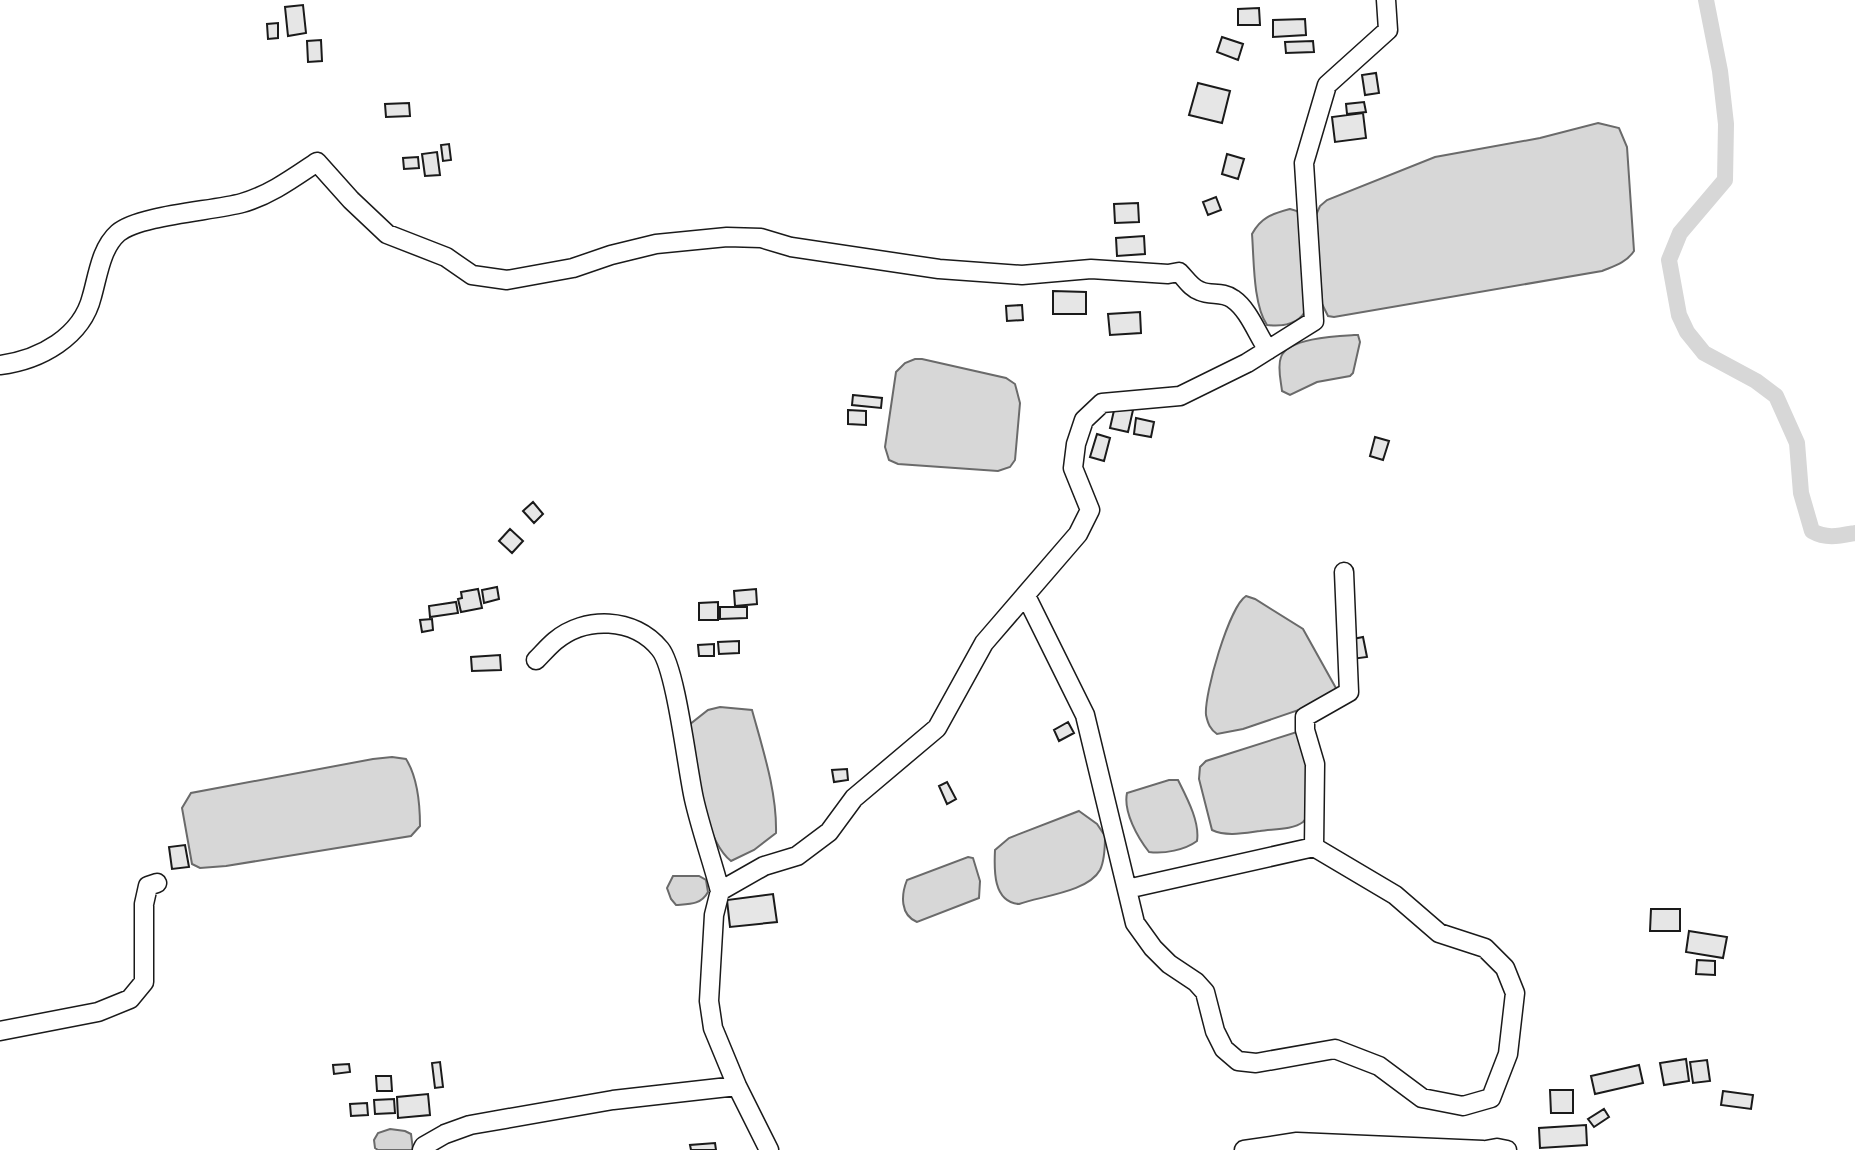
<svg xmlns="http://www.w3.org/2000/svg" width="1855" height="1150" font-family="Helvetica,sans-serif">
<rect width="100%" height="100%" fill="#fff"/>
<path fill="#d7d7d7" stroke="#6a6a6a" stroke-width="2" d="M 1598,123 L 1619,128 L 1627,147 L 1634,251 C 1626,263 1614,266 1602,271 L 1334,317 L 1328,316 L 1322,304 L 1316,215 L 1320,206 L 1327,200 L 1435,157 L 1540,138 Z
M 1290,209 L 1297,211 L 1302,219 L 1307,308 C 1300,324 1283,327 1267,325 C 1253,305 1254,259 1252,234 C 1261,217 1272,214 1290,209 Z
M 1354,335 L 1358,335 L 1360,342 L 1353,373 L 1350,376 L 1317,382 L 1290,395 L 1282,391 C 1281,381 1277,367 1281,357 C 1288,338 1337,336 1354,335 Z
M 915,359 L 922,359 L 1006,378 L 1015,384 L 1020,403 L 1015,460 L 1010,467 L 998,471 L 898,464 L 889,460 L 885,447 L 896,372 L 905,363 Z
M 1246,596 L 1255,599 L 1303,629 L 1337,690 L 1331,699 L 1243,729 L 1217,734 C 1210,729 1208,724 1206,715 C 1204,694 1229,607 1246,596 Z
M 720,707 L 752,710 C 763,750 777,792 776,833 L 754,850 L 731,861 C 702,838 695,761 689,725 L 708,710 Z
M 1300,731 C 1304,747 1316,811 1303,822 C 1293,830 1272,829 1260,831 C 1245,833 1226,837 1212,830 L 1199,779 L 1200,767 L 1206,761 Z
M 392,757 L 406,759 C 418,778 420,803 420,826 L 411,836 L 226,866 L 200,868 L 192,864 L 182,808 L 191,793 L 373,759 Z
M 1169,780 L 1178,780 C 1187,798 1200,822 1197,841 C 1185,850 1164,854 1149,852 C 1138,838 1123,812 1127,793 Z
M 1079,811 L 1097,824 L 1105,836 C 1105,846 1105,860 1100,870 C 1088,892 1041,896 1019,904 C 993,902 994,870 995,850 L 1009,838 Z
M 968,857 L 973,858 L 980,881 L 979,898 L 917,922 C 900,915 901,895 907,880 Z
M 673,876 L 699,876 L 706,880 L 708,892 C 701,905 689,904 676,905 L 671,899 L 667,888 Z
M 390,1129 L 405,1131 L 411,1134 L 413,1150 L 378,1150 L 375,1148 L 374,1140 L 378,1133 Z"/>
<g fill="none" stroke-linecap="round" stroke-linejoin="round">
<path stroke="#d7d7d7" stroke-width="16" d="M 1706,0 L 1720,71 L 1726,124 L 1725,180 L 1680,233 L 1669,260 L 1679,315 L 1687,332 L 1704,353 L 1756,381 L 1776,396 L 1797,443 L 1801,493 L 1812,531 C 1826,539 1839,536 1855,533"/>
</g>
<path fill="#e6e6e6" stroke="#1a1a1a" stroke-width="2" d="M 303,5 L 306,33 L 288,36 L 285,7 Z
M 1259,8 L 1260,25 L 1238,25 L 1238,9 Z
M 1305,19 L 1306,35 L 1273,37 L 1273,20 Z
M 278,23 L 278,38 L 268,39 L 267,24 Z
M 1222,37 L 1243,44 L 1238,60 L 1217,52 Z
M 321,40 L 322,61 L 308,62 L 307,41 Z
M 1313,41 L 1314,52 L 1286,53 L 1285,42 Z
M 1376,73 L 1379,93 L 1365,95 L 1362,75 Z
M 1198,83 L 1230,91 L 1222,123 L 1189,115 Z
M 1364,102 L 1366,112 L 1347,114 L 1346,104 Z
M 409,103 L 410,116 L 386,117 L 385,104 Z
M 1363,113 L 1366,138 L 1335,142 L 1332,117 Z
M 449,144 L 451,160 L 443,161 L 441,145 Z
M 437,152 L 440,175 L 425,176 L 422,154 Z
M 1227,154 L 1244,159 L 1238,179 L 1222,174 Z
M 418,157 L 419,168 L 404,169 L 403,158 Z
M 1216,197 L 1221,210 L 1208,215 L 1203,202 Z
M 1138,203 L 1139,222 L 1115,223 L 1114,204 Z
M 1144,236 L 1145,254 L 1117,256 L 1116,238 Z
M 1053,291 L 1086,292 L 1086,314 L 1053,314 Z
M 1022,305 L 1023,320 L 1007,321 L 1006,306 Z
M 1140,312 L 1141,333 L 1110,335 L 1108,314 Z
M 853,395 L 882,398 L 881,408 L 852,405 Z
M 1115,406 L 1133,410 L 1128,432 L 1110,428 Z
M 848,410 L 866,411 L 866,425 L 848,424 Z
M 1136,418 L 1154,422 L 1151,437 L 1134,434 Z
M 1097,434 L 1110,438 L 1104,461 L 1090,457 Z
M 1375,437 L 1389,441 L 1383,460 L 1370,456 Z
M 533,502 L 543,514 L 534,523 L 523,511 Z
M 510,529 L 523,541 L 512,553 L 499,541 Z
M 497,587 L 499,599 L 484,603 L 482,590 Z
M 478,589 L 482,608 L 461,612 L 458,599 L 462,598 L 461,592 Z
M 756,589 L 757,604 L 735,606 L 734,591 Z
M 456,602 L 458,613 L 430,617 L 429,606 Z
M 718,602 L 718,620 L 699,620 L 699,603 Z
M 720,607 L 747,607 L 747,618 L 720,619 Z
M 432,619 L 433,630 L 422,632 L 420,620 Z
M 1363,637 L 1367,657 L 1352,659 L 1348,640 Z
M 739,641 L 739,653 L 719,654 L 718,642 Z
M 714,644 L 714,656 L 699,656 L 698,645 Z
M 500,655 L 501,670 L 472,671 L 471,657 Z
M 1068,722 L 1074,733 L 1059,741 L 1054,730 Z
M 847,769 L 848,780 L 834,782 L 832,770 Z
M 947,782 L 956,799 L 947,804 L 939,786 Z
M 185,845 L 189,867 L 172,869 L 169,847 Z
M 773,894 L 777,922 L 730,927 L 727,900 Z
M 1651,909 L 1680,909 L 1680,931 L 1650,931 Z
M 1689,931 L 1727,937 L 1723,958 L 1686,952 Z
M 1697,960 L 1715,961 L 1715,975 L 1696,974 Z
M 1686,1059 L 1689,1081 L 1664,1085 L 1660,1063 Z
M 1707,1060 L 1710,1081 L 1693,1083 L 1690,1062 Z
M 440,1062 L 443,1087 L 435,1088 L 432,1063 Z
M 349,1064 L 350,1072 L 334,1074 L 333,1065 Z
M 1639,1065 L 1643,1083 L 1595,1094 L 1591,1076 Z
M 376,1076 L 391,1076 L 392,1091 L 377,1091 Z
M 1550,1090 L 1573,1090 L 1573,1113 L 1551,1113 Z
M 1723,1091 L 1753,1095 L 1751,1109 L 1721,1105 Z
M 428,1094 L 430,1115 L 398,1118 L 397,1097 Z
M 394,1099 L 395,1113 L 375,1114 L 374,1100 Z
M 367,1103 L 368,1115 L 351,1116 L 350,1104 Z
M 1604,1109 L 1609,1117 L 1594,1127 L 1588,1119 Z
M 1586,1125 L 1587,1145 L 1540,1148 L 1539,1128 Z
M 715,1143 L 716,1150 L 691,1150 L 690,1145 Z"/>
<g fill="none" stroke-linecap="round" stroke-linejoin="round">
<defs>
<path id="minor" d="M 0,365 C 40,360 82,337 92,296 C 98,275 101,248 118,233 C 139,215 213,211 242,203 C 270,195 293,178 317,162 L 351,200 L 387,234 L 446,257 L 472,275 L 507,280 L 573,268 L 611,255 L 656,244 L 727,237 L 761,238 L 791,247 L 939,269 L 1022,275 L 1091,269 L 1168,274 L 1179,272 C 1186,279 1191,288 1200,291 C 1211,296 1222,291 1233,299 C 1249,310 1257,334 1268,350
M 1026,596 L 1085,715 L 1135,923 L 1153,948 L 1169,964 L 1196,982 L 1205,992 L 1215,1031 L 1224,1049 L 1238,1061 L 1256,1063 L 1335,1049 L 1379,1066 L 1422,1098 L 1463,1106 L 1491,1098 L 1508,1054 L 1515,993 L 1505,968 L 1485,948 L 1439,933 L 1395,895 L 1314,847
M 536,660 C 542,654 548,647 555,641 C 585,616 634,617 660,649 C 676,668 687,768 694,799 C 701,830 712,860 720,891
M 1127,889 L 1314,847 L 1315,764 L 1305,730 L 1305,717 L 1349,692 L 1344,572
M 0,1031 L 98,1012 L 130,999 L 144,982 L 144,904 L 148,886 L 157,883
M 422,1150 L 424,1146 L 445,1134 L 470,1125 L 613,1100 L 737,1086
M 769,1150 L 737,1086 L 713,1028 L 709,1001 L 714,915 L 720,891 L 764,866 L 797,856 L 829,832 L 854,798 L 937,728 L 984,643 L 1078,534 L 1090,510 L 1073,468 L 1076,444 L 1084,420 L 1102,403 L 1180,396 L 1247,363 L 1314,321 L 1304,163 L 1327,85 L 1388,30 L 1386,0
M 1244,1150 L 1297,1142 L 1483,1150
M 1486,1150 L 1497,1148 L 1507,1150"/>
</defs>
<use href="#minor" stroke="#1a1a1a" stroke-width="21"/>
<use href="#minor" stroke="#fff" stroke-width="18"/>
</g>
</svg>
